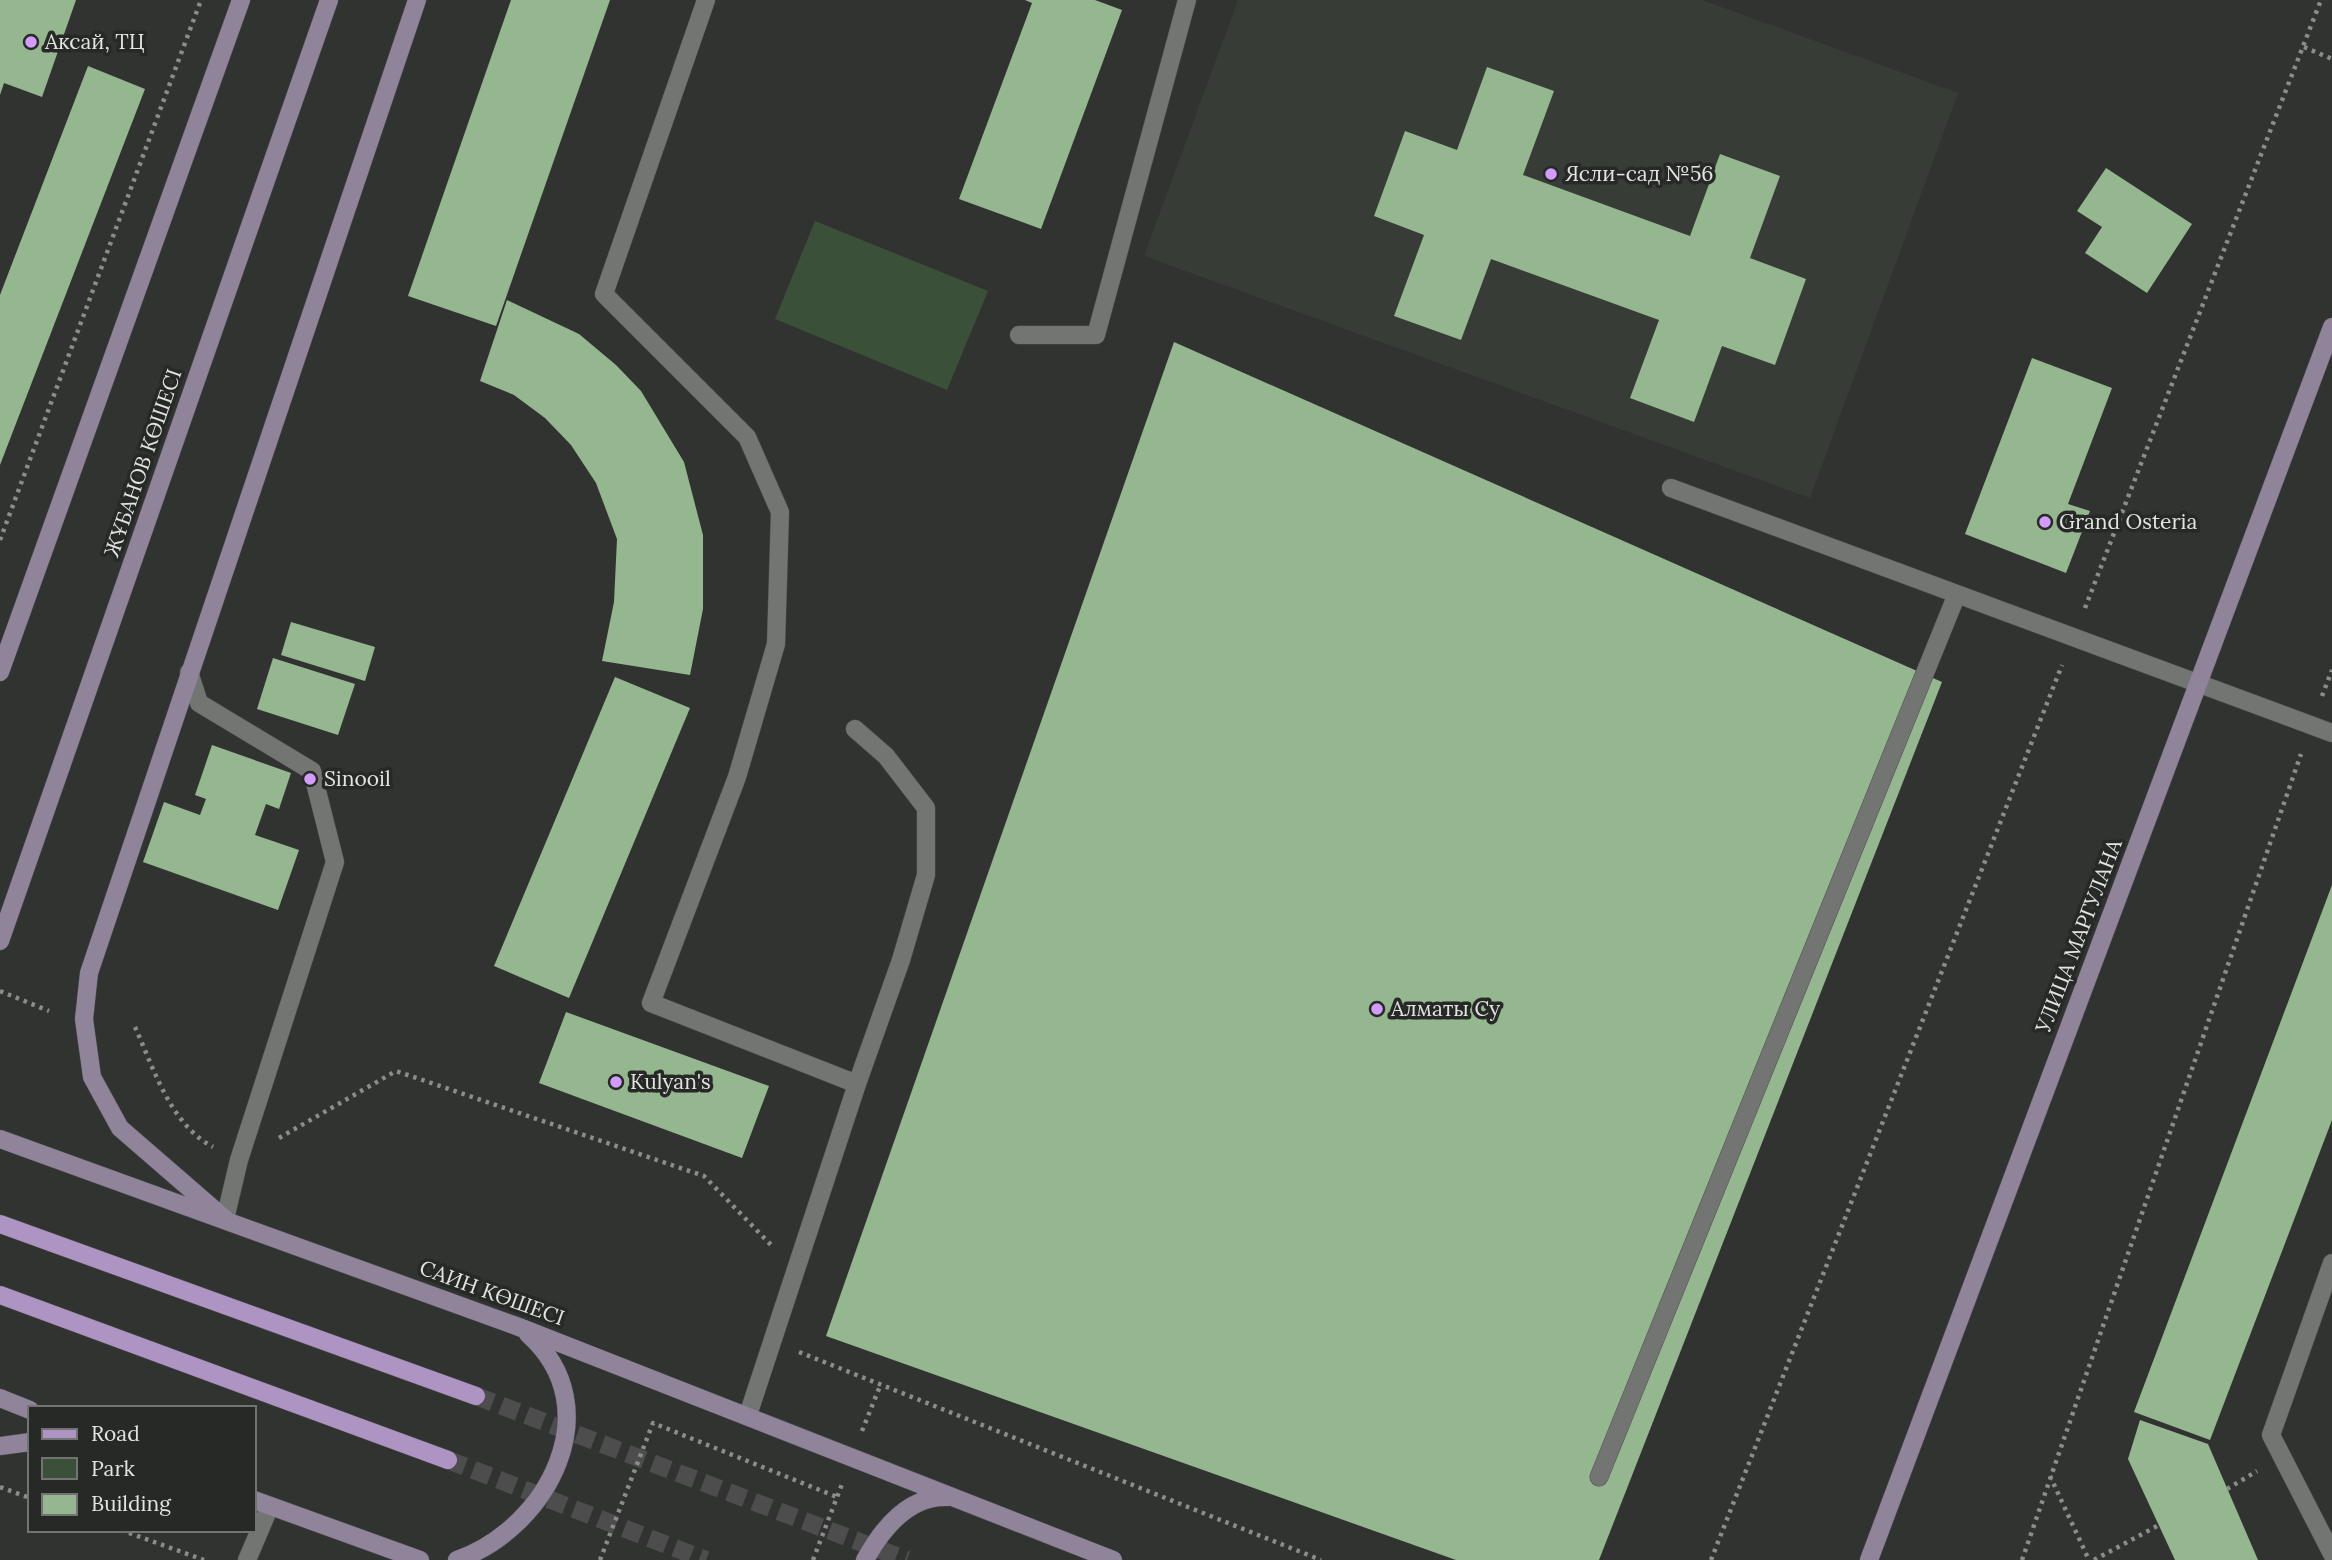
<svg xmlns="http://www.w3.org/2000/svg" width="2332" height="1560" font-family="Lora,serif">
<rect width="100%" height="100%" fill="#313331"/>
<path fill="#373d36" d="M 1238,0 L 1702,0 L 1958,93 L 1810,498 L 1144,256 Z"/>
<path fill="#3b5038" d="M 815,221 L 988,291 L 947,390 L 775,319 Z"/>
<path fill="#95b78f" d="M 0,0 L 76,0 L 42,97 L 4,83 L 0,95 Z
M 511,0 L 610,0 L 496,326 L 408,296 Z
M 1025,0 L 1095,0 L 1122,10 L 1041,229 L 959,199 L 1032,3 Z
M 88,66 L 145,89 L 0,465 L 0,295 Z
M 1487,67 L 1554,91 L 1523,175 L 1690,236 L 1720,154 L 1780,176 L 1750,258 L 1806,279 L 1775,365 L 1722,346 L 1694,422 L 1630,398 L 1659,320 L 1491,259 L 1461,340 L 1394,316 L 1424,235 L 1374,216 L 1405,131 L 1457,150 Z
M 2106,168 L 2192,224 L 2147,293 L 2085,253 L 2102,227 L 2077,211 Z
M 507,300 L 579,334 L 616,365 L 641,391 L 684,462 L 703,535 L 703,609 L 690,675 L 602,661 L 614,602 L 617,539 L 596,483 L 571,445 L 545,418 L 514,395 L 480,381 Z
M 1174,342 L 1942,682 L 1599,1560 L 1456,1560 L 826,1336 Z
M 2032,358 L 2112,388 L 2068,504 L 2090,511 L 2066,573 L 1965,534 Z
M 291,622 L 375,647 L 365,681 L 281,655 Z
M 273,658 L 355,684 L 338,735 L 257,709 Z
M 615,677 L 690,708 L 569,998 L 494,966 Z
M 212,745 L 291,773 L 279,809 L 266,804 L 255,835 L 299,850 L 278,910 L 143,862 L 164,802 L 200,815 L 206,799 L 195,795 Z
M 2332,885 L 2332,1120 L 2210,1440 L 2134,1412 Z
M 566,1012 L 769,1086 L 742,1158 L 539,1083 Z
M 2140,1420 L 2208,1444 L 2258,1560 L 2175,1560 L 2128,1459 Z"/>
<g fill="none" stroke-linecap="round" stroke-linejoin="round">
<path stroke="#4c4d4c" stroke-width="18" stroke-dasharray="18 9" stroke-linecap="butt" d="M 476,1396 L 907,1560
M 448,1460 L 706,1560"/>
<defs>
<path id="lane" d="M 706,0 L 604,294 L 747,437 L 780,512 L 776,644 L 737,777 L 651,1003 L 857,1084
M 1019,335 L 1096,335 L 1187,0
M 1671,488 L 2332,733
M 189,672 L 199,703 L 312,771 L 335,862 L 239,1160 L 225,1219
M 2332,1263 L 2271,1435 L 2332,1554
M 748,1415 L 857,1084 L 901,960 L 926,875 L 926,808 L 886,756 L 855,729
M 1599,1477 L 1957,594
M 247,1560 L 270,1506"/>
<path id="secondary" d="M 0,672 L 241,0
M 0,941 L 329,0
M 0,1139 L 519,1327 L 1113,1560
M 225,1219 L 120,1128 L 92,1077 L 84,1019 L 89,973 L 417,0
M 0,1398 L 30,1410
M 0,1446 L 30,1442
M 254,1500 L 420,1560
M 457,1560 C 548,1528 611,1408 528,1334
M 865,1560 C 882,1529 909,1495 948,1497
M 1869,1560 L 2332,327"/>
<path id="primary" d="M 0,1224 L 476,1396
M 0,1295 L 448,1460"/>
</defs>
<use href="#lane" stroke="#4d4f4d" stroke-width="19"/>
<use href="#secondary" stroke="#4d4f4d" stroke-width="19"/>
<use href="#primary" stroke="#4d4f4d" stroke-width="19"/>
<path stroke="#8b8c8b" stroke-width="4.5" stroke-dasharray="3.5 5" stroke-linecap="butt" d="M 2304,47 L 2332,59
M 0,540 L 201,0
M 2085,608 L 2321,0
M 2322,696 L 2332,670
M 0,991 L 49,1011
M 135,1027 C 154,1069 170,1124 213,1147
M 279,1138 L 396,1071 L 704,1176 L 773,1247
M 799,1352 L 1321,1560
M 862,1431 L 880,1386
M 2050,1476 L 2089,1560
M 0,1487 L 30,1498
M 2227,1489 L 2257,1471
M 121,1530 L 204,1560
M 600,1560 L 653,1423 L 837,1497
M 813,1560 L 842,1484
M 1711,1560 L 2062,665
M 2022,1560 L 2301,754
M 2094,1560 L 2159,1525"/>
<use href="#lane" stroke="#737573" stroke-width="18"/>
<use href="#secondary" stroke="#90849b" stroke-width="18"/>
<use href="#primary" stroke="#ae94c2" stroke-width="18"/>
</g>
<g fill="#d39cfc" stroke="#272927" stroke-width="2.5">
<circle cx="31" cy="42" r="7"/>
<circle cx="1551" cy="174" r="7"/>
<circle cx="2045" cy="522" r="7"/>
<circle cx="310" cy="779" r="7"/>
<circle cx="1377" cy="1009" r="7"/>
<circle cx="616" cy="1082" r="7"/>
</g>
<g text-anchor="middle" stroke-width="7" stroke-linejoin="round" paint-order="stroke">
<g font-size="21" fill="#e2e3e2" stroke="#272927" text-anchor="start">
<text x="45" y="49">Аксай, ТЦ</text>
<text x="1565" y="181">Ясли-сад №56</text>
<text x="2059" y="529">Grand Osteria</text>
<text x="324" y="786">Sinooil</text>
<text x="1391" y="1016">Алматы Су</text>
<text x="630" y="1089">Kulyan's</text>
</g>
<g font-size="21" fill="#e2e3e2" stroke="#272927">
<text transform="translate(143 463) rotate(-71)" y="7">ЖҰБАНОВ КӨШЕСІ</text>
<text transform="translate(2079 936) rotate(-69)" y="7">УЛИЦА МАРГУЛАНА</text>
<text transform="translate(492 1293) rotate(20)" y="7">САИН КӨШЕСІ</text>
</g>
</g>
<rect x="28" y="1406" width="228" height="126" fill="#272927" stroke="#727372" stroke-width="2"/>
<rect x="42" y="1429" width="35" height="10" fill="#ae94c2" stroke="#727372" stroke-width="2"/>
<text x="91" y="1441" font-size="21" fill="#e2e3e2">Road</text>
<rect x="42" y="1458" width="35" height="21" fill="#3b5038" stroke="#727372" stroke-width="2"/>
<text x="91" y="1476" font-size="21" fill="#e2e3e2">Park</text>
<rect x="42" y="1494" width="35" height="21" fill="#95b78f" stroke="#727372" stroke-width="2"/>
<text x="91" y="1511" font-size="21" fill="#e2e3e2">Building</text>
</svg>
